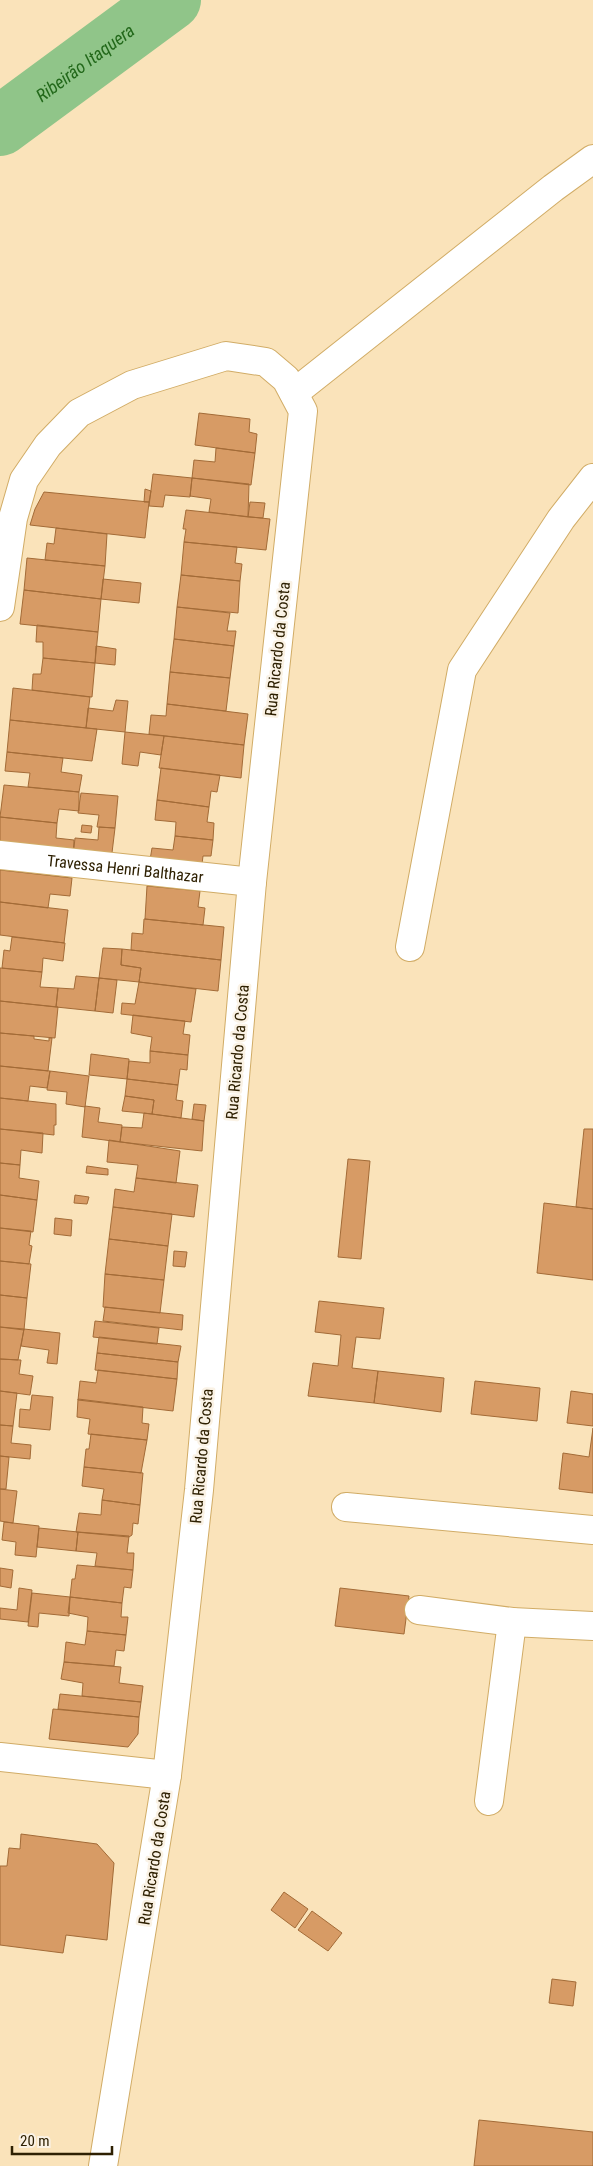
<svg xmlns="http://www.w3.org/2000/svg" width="593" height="2166" font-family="'Roboto Condensed',sans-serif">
<rect width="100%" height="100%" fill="#fae3ba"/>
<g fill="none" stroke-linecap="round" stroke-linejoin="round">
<path stroke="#90c589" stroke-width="60" id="s1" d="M 0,126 L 171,0"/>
</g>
<path fill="#d79b65" stroke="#a36b37" d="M 199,413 L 250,419 L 249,432 L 257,434 L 255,453 L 195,445 Z
M 216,448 L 255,453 L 251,485 L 192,478 L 194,460 L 215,462 Z
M 153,474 L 192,478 L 190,497 L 165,495 L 163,507 L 149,506 Z
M 192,478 L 249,484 L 248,517 L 209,512 L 211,499 L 190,496 Z
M 145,489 L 151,491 L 149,502 L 144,502 Z
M 44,492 L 149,502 L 145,538 L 30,525 L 35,509 Z
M 250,502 L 265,503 L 263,518 L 248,517 Z
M 186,510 L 270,519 L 266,550 L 184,542 L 186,529 L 183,529 Z
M 56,528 L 107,534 L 105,566 L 45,560 L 47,543 L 54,544 Z
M 184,542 L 237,547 L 235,563 L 242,564 L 240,581 L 181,575 Z
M 27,558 L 105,566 L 101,599 L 24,590 Z
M 181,575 L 240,581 L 238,613 L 177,607 Z
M 103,579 L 141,583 L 139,603 L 101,599 Z
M 24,590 L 101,599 L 98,632 L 20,624 Z
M 177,607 L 230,613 L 227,631 L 236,631 L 234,646 L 174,639 Z
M 37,625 L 98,632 L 95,663 L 43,658 L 43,642 L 36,642 Z
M 174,639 L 234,646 L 230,678 L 170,672 Z
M 96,646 L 116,649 L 115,665 L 95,663 Z
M 43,658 L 95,663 L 92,697 L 32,690 L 33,674 L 41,674 Z
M 170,672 L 230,678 L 226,711 L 167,704 Z
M 13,688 L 90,697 L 86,728 L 10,720 Z
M 116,700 L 128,701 L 125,732 L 86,728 L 88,708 L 113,711 Z
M 167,704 L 248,714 L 244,745 L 149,734 L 151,715 L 166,716 Z
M 10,720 L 97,729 L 92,761 L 7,752 Z
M 125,732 L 164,736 L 161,755 L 140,752 L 138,766 L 122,764 Z
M 164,736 L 244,745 L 241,778 L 159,768 Z
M 7,752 L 63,758 L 61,772 L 82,775 L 79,792 L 28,787 L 30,773 L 5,771 Z
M 161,768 L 220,775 L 217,792 L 211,791 L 209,807 L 157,800 Z
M 4,785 L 79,792 L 79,811 L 59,809 L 57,823 L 0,817 Z
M 81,793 L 118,796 L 115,828 L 97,827 L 99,815 L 78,813 Z
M 157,800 L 209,807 L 207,822 L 214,823 L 213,840 L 175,836 L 176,822 L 155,820 Z
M 0,817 L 57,823 L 56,838 L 74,840 L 73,857 L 0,848 Z
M 82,825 L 92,826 L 91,833 L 81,832 Z
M 99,827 L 115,828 L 111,861 L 73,857 L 75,838 L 98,840 Z
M 175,836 L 213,840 L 211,856 L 203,856 L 201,872 L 149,866 L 152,848 L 173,850 Z
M 0,870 L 72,878 L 70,896 L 50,894 L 48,908 L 0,902 Z
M 147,886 L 200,891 L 198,907 L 205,908 L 203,925 L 145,919 Z
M 0,902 L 68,910 L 64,943 L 0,935 Z
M 144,919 L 224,927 L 221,960 L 131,950 L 132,933 L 143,934 Z
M 12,937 L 65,943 L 63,961 L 43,958 L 42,972 L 2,968 L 4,950 L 10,951 Z
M 103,948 L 122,949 L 121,965 L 141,968 L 139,982 L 99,978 Z
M 122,949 L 221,960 L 218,991 L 139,982 L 141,968 L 121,965 Z
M 0,968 L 42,972 L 40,987 L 58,988 L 56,1007 L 0,1001 Z
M 76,976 L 99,978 L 95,1011 L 56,1007 L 58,988 L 74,989 Z
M 99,978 L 117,980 L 113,1013 L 95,1011 Z
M 139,982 L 196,989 L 191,1022 L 121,1014 L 122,1003 L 135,1004 Z
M 0,1001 L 58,1007 L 55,1038 L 0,1033 Z
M 133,1015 L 185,1021 L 183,1034 L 190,1035 L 188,1055 L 150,1051 L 152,1037 L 131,1033 Z
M 0,1033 L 34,1036 L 34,1039 L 49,1041 L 49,1038 L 52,1038 L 48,1071 L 0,1066 Z
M 150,1051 L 188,1055 L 187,1070 L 180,1069 L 178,1085 L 127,1079 L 129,1061 L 150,1063 Z
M 91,1054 L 129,1059 L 127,1079 L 89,1075 Z
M 0,1066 L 50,1071 L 47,1088 L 30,1086 L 28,1101 L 0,1098 Z
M 50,1071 L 89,1076 L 85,1107 L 66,1104 L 67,1092 L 47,1090 Z
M 127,1079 L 178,1085 L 176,1100 L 183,1101 L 181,1118 L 152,1114 L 154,1100 L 125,1096 Z
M 125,1096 L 154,1100 L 152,1114 L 122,1111 Z
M 0,1098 L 56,1104 L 56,1125 L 54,1125 L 54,1135 L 0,1129 Z
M 194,1104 L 206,1105 L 204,1121 L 192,1119 Z
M 85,1106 L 100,1108 L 98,1122 L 122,1125 L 120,1142 L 82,1137 Z
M 144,1113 L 204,1121 L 202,1151 L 120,1142 L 122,1127 L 142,1128 Z
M 0,1129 L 43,1133 L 42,1153 L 21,1150 L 20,1165 L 0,1163 Z
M 584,1129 L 593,1129 L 593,1209 L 576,1207 Z
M 109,1140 L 180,1151 L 176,1183 L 136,1178 L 138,1165 L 107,1162 Z
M 348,1159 L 370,1161 L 361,1259 L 338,1257 Z
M 0,1163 L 20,1165 L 19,1178 L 39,1181 L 37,1200 L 0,1195 Z
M 87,1166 L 108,1169 L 108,1175 L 86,1173 Z
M 136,1178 L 198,1185 L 194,1217 L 113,1207 L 115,1189 L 134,1192 Z
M 0,1195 L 37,1200 L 33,1232 L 0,1228 Z
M 75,1195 L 89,1197 L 87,1204 L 74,1203 Z
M 544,1203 L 593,1209 L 593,1280 L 537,1273 Z
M 113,1207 L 172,1214 L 168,1246 L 109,1239 Z
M 55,1218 L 72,1220 L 71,1236 L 54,1234 Z
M 0,1228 L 31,1231 L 29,1245 L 32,1246 L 29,1264 L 0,1261 Z
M 109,1239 L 168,1246 L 164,1280 L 105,1274 Z
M 174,1251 L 187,1252 L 185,1267 L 173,1266 Z
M 0,1261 L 31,1264 L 27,1298 L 0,1295 Z
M 105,1274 L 164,1280 L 160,1313 L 103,1307 Z
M 0,1295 L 27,1298 L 24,1330 L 0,1327 Z
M 319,1301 L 384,1308 L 380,1339 L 356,1337 L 352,1368 L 378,1371 L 374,1403 L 308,1396 L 313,1363 L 338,1366 L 341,1335 L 315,1332 Z
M 105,1307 L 183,1315 L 182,1330 L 103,1321 Z
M 95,1321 L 159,1328 L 157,1344 L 93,1337 Z
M 0,1327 L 24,1329 L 18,1360 L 0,1359 Z
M 24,1329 L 60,1333 L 57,1364 L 47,1363 L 49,1350 L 21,1346 Z
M 99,1337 L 181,1346 L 178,1362 L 97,1353 Z
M 97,1353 L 178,1362 L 177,1379 L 95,1370 Z
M 0,1359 L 21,1360 L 19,1374 L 33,1376 L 30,1395 L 0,1391 Z
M 98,1370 L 177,1379 L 173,1411 L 78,1400 L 80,1381 L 96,1383 Z
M 378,1371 L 444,1378 L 441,1412 L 374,1403 Z
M 475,1381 L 540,1388 L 537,1421 L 471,1414 Z
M 0,1391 L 17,1393 L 13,1426 L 0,1425 Z
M 571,1391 L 593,1394 L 593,1426 L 567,1423 Z
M 32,1395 L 53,1397 L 50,1430 L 19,1427 L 20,1409 L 30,1410 Z
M 78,1399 L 143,1407 L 142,1423 L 149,1424 L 147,1440 L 88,1434 L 90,1419 L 77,1417 Z
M 0,1425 L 13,1426 L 11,1443 L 31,1445 L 30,1459 L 0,1456 Z
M 593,1428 L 593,1493 L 559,1489 L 563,1453 L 589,1457 Z
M 91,1434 L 147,1440 L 141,1473 L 84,1467 L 86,1449 L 89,1449 Z
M 0,1456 L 9,1457 L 6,1489 L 0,1489 Z
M 84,1467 L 143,1473 L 140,1505 L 102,1500 L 104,1489 L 82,1486 Z
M 0,1489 L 17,1491 L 13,1523 L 0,1521 Z
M 102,1500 L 140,1505 L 138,1524 L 133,1523 L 132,1535 L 129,1537 L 76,1532 L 79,1513 L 101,1515 Z
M 4,1522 L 39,1526 L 36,1557 L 15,1555 L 16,1542 L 2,1540 Z
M 39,1528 L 78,1532 L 76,1551 L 37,1547 Z
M 78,1532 L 129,1536 L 127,1553 L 134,1553 L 133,1570 L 95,1566 L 97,1553 L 76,1551 Z
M 77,1565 L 133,1570 L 131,1588 L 124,1587 L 122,1603 L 70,1597 L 72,1579 L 75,1579 Z
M 0,1568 L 13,1570 L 11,1588 L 0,1586 Z
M 19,1588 L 32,1590 L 28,1622 L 0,1619 L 0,1608 L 17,1610 Z
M 340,1588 L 409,1596 L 404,1634 L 335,1626 Z
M 32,1593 L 70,1597 L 69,1616 L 39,1613 L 38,1627 L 28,1626 Z
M 70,1597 L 122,1603 L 121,1617 L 128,1617 L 126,1635 L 87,1631 L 88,1617 L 68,1613 Z
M 87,1631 L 126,1635 L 124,1651 L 116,1650 L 114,1666 L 64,1662 L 66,1642 L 85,1645 Z
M 64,1662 L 121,1667 L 119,1683 L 143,1686 L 141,1702 L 82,1696 L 83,1683 L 61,1679 Z
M 60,1694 L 141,1702 L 139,1717 L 58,1709 Z
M 53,1709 L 139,1717 L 138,1734 L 128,1747 L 49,1739 Z
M 21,1834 L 97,1844 L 114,1863 L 107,1940 L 66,1935 L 63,1953 L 0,1945 L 0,1866 L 7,1866 L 9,1848 L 20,1849 Z
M 284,1892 L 308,1909 L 295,1928 L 271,1910 Z
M 312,1911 L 342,1933 L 328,1951 L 298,1930 Z
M 552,1979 L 576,1982 L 573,2006 L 549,2003 Z
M 479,2120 L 593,2132 L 593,2166 L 474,2166 Z"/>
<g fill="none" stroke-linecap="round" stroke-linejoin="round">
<defs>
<g id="street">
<path d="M 294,393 L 553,188 L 593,159"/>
<path d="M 0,607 L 13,518 L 24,480 L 48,445 L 79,413 L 132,385 L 226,356 L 266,362 L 286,379 L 303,411 L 252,882 L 199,1490 L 167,1775 L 103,2166"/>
<path id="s2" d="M 0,855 L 252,882"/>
<path d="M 410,947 L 462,670 L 561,519 L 593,478"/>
<path d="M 346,1507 L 593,1530"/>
<path d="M 419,1610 L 512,1622 L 593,1626"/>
<path d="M 0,1757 L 167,1775"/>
<path d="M 489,1801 L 512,1622"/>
</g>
</defs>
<use href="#street" stroke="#d1ac66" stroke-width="30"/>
<use href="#street" stroke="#fff" stroke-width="28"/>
</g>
<g text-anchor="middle" stroke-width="5" stroke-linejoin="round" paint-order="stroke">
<g font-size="16" fill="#2e2002" stroke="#faf2e5">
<text transform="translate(277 649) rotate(-84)" y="6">Rua Ricardo da Costa</text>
<text dy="6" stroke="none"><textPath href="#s2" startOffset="126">Travessa Henri Balthazar</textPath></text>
<text transform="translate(237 1052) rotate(-85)" y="6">Rua Ricardo da Costa</text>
<text transform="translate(201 1456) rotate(-85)" y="6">Rua Ricardo da Costa</text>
<text transform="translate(154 1858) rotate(-81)" y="6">Rua Ricardo da Costa</text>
</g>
<g font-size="18" font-style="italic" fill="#22681a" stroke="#faf2e5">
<text dy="6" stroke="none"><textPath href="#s1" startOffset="106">Ribeirão Itaquera</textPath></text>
</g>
</g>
<path d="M12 2146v8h100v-8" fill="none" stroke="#2e2002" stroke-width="2.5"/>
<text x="20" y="2146" font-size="15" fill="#2e2002" stroke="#faf2e5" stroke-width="4" paint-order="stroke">20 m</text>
</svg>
